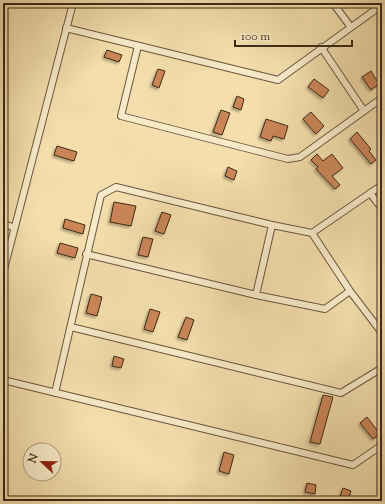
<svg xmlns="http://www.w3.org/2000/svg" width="385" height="504" font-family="'Sorts Mill Goudy',serif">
<defs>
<filter id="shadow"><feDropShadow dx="-2" dy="2" stdDeviation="1" flood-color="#0004"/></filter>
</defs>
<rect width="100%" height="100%" fill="#f3deac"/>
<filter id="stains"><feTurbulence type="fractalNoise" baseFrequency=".005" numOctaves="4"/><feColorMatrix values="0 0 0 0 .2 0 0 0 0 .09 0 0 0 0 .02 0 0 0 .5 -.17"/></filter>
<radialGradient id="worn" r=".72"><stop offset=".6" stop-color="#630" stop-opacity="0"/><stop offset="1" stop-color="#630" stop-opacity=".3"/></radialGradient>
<path fill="#cb8658" stroke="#3d2918" filter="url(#shadow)" d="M 107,50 L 122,55 L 119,62 L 104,57 Z
M 158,69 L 165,71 L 159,88 L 152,85 Z
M 371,71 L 379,84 L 371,90 L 362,77 Z
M 314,79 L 329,90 L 323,98 L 308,87 Z
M 237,96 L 244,99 L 241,110 L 233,107 Z
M 221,110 L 230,113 L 222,135 L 213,132 Z
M 311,112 L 324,126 L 316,134 L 303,119 Z
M 266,119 L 288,126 L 284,139 L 273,136 L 271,141 L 260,137 Z
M 357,132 L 371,149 L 369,151 L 376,160 L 371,164 L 350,139 Z
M 57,146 L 77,152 L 74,161 L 54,155 Z
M 317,154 L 323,161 L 332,154 L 343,168 L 332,176 L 340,185 L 335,189 L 316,169 L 318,167 L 311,160 Z
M 228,167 L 237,171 L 234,180 L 225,176 Z
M 114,202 L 136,206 L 131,226 L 110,222 Z
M 162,212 L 171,215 L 164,234 L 155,231 Z
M 65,219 L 85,225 L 83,234 L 63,228 Z
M 143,237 L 153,239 L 148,257 L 138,255 Z
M 60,243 L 78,248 L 75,258 L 57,253 Z
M 91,294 L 102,297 L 97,316 L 86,313 Z
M 150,309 L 160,312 L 153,332 L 144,329 Z
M 186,317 L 194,320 L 187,340 L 178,337 Z
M 114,356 L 124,359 L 121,368 L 112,366 Z
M 323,395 L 333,397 L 320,444 L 310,442 Z
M 367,417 L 380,434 L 373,439 L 360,423 Z
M 224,452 L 234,455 L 229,474 L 219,471 Z
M 307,483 L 316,485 L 315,494 L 305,492 Z
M 343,488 L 351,491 L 348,501 L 339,500 Z"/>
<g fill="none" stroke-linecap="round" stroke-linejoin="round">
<defs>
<path id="street" d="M 333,3 L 350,26
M 66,28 L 278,80 L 382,5
M 138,46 L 121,116 L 288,159 L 300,157 L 382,98
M 321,47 L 364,111
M 370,193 L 382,209
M 3,224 L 13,227
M 312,233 L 350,291 L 382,333
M 86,254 L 256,295 L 325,309 L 350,291
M 3,273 L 73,3
M 256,295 L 272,225
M 71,327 L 341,393 L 382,368
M 3,380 L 353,465 L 382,445
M 55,393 L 101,195 L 116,187 L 272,225 L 312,233 L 382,185"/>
</defs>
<use href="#street" stroke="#6a563d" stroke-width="8"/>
<use href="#street" stroke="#f7eac9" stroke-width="6"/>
</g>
<rect width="385" height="504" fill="none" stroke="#f3deac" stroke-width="16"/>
<rect x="4" y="4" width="377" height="496" fill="none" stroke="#3d2918" stroke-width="2"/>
<rect x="8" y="8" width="369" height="488" fill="none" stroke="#3d2918"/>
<g transform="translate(42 462) rotate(292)"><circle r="19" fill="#f7eac9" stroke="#ad9d82"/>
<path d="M0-3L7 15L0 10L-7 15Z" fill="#8f2418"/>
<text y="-6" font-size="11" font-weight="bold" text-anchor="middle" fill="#3d2918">N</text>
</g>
<path d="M235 40v6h117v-6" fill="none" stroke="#3d2918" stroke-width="2"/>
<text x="241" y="40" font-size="12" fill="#3d2918" stroke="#f7eac9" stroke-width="3" paint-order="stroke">100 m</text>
<rect width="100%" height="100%" filter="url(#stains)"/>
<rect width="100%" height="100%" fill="url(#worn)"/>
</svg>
